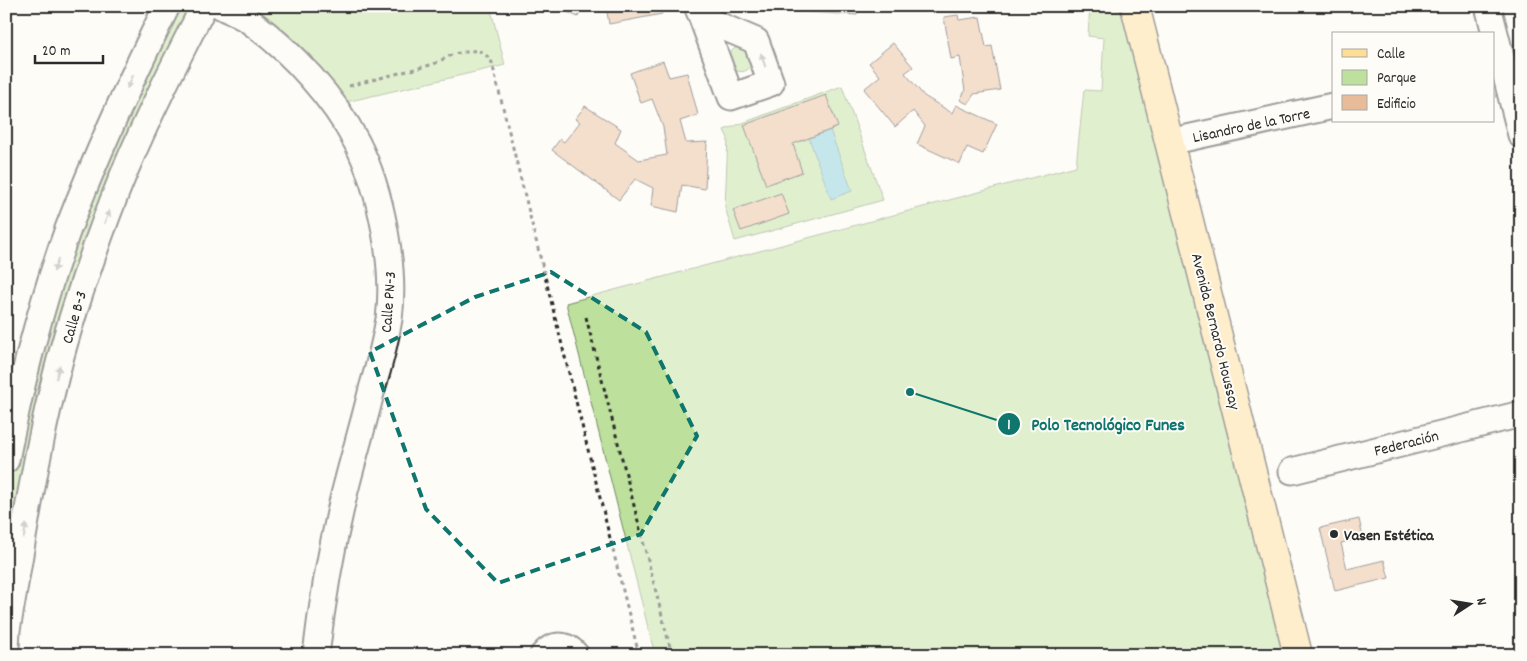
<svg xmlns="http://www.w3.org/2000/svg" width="1527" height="661" font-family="Dekko,sans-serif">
<rect width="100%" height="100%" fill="#fdfcf7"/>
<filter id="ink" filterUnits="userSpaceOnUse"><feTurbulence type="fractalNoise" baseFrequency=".02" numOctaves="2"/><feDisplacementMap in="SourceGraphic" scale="10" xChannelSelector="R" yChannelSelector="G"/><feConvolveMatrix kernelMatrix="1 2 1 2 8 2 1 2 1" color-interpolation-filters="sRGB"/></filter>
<g filter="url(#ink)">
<path fill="#bde19c" stroke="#748664" d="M 167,6 L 204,6 L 96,244 L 6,648 L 6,460 L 44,303 Z
M 221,6 L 490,6 L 505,65 L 333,105 Z
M 1090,6 L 1124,6 L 1298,655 L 655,655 L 566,303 L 1076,166 L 1084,90 L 1101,91 L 1104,38 L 1088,36 Z
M 1513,6 L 1521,6 L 1521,32 L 1519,31 Z
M 744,46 L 754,62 C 748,72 742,74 732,69 L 728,57 C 732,49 735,47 744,46 Z
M 842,86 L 883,200 L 735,241 L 725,207 L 728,138 L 724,130 Z"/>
<path fill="#80cfdc" stroke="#5e8d95" d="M 830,130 L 852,191 L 831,199 L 809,138 Z"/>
<path fill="#e9bc99" stroke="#2b2b2b" d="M 554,6 L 583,6 L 578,17 Z
M 606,6 L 660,6 L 662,14 L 609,24 Z
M 807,6 L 857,6 L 857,15 L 807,12 Z
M 958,15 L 959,20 L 980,17 L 986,47 L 992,46 L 1000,90 L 974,94 L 968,104 L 960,100 L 965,91 L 960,57 L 951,59 L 944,17 Z
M 893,43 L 913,67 L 905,73 L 924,96 L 952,113 L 956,105 L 997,124 L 983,154 L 967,147 L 960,164 L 917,144 L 925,126 L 913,111 L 895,127 L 864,89 L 880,76 L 869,63 Z
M 663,61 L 669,77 L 687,73 L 698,115 L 680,121 L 686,143 L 707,142 L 705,189 L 682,185 L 678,212 L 651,206 L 653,188 L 635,179 L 619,200 L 552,150 L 560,139 L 564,142 L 580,122 L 575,119 L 585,106 L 621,129 L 615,143 L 639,160 L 667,155 L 663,127 L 652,99 L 641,103 L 630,73 Z
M 826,95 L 838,127 L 793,144 L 802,172 L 766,185 L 744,125 Z
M 781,193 L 789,214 L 741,231 L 733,210 Z
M 1359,519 L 1363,538 L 1341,543 L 1347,569 L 1384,560 L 1389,578 L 1335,591 L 1320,528 Z"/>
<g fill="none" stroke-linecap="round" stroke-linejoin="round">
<defs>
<path id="minor" d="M 221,6 C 230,11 242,15 251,22 C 292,52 334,98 357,143 C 381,190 396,267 389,319 C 385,343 379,366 372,389 C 363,426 352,462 343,499 C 331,550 322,603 316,655
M 697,6 L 702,18 L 731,97 L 771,83 L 756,41 L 702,18
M 1488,6 L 1521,135
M 1169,142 L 1333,106
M 6,460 C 21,382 41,304 68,229 C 97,153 131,79 167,6
M 1292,471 L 1521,414
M 6,648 L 7,630 C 26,523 41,415 74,312 C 89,265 105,219 124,173 C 148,116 176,61 204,6
M 543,655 C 553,643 566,643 576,655"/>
<path id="major" d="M 1135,6 L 1298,655"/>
</defs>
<use href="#minor" stroke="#2b2b2b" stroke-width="29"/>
<use href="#major" stroke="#2b2b2b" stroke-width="31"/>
<path stroke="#2b2b2b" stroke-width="3" stroke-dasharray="4 4" stroke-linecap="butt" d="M 349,86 L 434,64 L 453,54 L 478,50 L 491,59 L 639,655
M 586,317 L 672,655"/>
<use href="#minor" stroke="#fdfcf7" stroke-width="25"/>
<use href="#major" stroke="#fedd96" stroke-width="28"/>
</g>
<defs><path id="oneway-solid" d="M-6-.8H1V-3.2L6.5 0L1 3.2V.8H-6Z" transform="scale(1.25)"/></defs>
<g fill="#9e9e9b">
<use href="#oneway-solid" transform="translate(763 60) rotate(-109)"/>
<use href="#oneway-solid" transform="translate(130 82) rotate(115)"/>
<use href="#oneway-solid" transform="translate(107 217) rotate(-69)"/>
<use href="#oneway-solid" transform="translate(56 265) rotate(108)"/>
<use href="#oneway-solid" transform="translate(58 372) rotate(-75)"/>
<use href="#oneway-solid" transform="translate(25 531) rotate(-80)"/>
</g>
</g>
<path d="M0 0H1527V661H0ZM 551,272 L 646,332 L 697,436 L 641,534 L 498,583 L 426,509 L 370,352 L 475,297 Z" fill="#fdfcf7" fill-opacity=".55" fill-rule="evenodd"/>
<path fill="none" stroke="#0f766e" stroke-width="4" stroke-dasharray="10 6" stroke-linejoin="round" d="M 551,272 L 646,332 L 697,436 L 641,534 L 498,583 L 426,509 L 370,352 L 475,297 Z"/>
<circle fill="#2b2b2b" stroke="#fdfcf7" stroke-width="2" cx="1334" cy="534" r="5"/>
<g text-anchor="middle" stroke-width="4" stroke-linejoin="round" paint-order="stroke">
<g font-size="16" fill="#2b2b2b" stroke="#fdfcf7">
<text transform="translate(1251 124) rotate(-12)" y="6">Lisandro de la Torre</text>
<text transform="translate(387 302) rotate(-86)" y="6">Calle PN-3</text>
<text transform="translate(73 317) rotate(-74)" y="6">Calle B-3</text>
<text transform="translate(1217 331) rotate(76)" y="6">Avenida Bernardo Houssay</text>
<text transform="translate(1406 442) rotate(-14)" y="6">Federación</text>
</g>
<g font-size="16" font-weight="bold" fill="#2b2b2b" stroke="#fdfcf7" text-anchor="start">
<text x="1344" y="540">Vasen Estética</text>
</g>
</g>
<path fill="none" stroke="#0f766e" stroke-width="2" d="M910 392L1009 424"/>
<g fill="#0f766e" stroke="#fdfcf7" stroke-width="2">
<circle cx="910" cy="392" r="5"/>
<circle cx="1009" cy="424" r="12"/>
</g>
<g font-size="15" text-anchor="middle" font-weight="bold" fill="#fff">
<text x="1009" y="429">1</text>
</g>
<g font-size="18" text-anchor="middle" font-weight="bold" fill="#0f766e" stroke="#fdfcf7" stroke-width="4" stroke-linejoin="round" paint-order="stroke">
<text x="1108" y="430">Polo Tecnológico Funes</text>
</g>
<rect width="1527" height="661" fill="none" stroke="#fdfcf7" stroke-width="25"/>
<rect x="12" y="12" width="1502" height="636" fill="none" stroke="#2b2b2b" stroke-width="2" filter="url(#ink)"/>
<rect x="1332" y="32" width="162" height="90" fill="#fdfcf7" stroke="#a9a8a5"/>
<rect x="1342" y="49" width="25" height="8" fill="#fedd96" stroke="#a9a8a5"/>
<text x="1377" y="58" font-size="15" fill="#2b2b2b">Calle</text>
<rect x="1342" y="70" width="25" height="15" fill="#bde19c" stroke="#a9a8a5"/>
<text x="1377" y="82" font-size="15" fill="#2b2b2b">Parque</text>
<rect x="1342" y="95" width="25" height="15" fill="#e9bc99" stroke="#a9a8a5"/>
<text x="1377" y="108" font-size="15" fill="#2b2b2b">Edificio</text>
<g transform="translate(1470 604) rotate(78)" stroke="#fdfcf7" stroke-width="4" paint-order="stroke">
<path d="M0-4L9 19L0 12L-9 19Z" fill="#2b2b2b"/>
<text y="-8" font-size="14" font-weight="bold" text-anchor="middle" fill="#2b2b2b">N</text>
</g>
<path d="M35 55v8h68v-8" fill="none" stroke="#2b2b2b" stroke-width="2.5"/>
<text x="42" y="55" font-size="15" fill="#2b2b2b" stroke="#fdfcf7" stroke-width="4" paint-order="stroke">20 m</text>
</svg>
